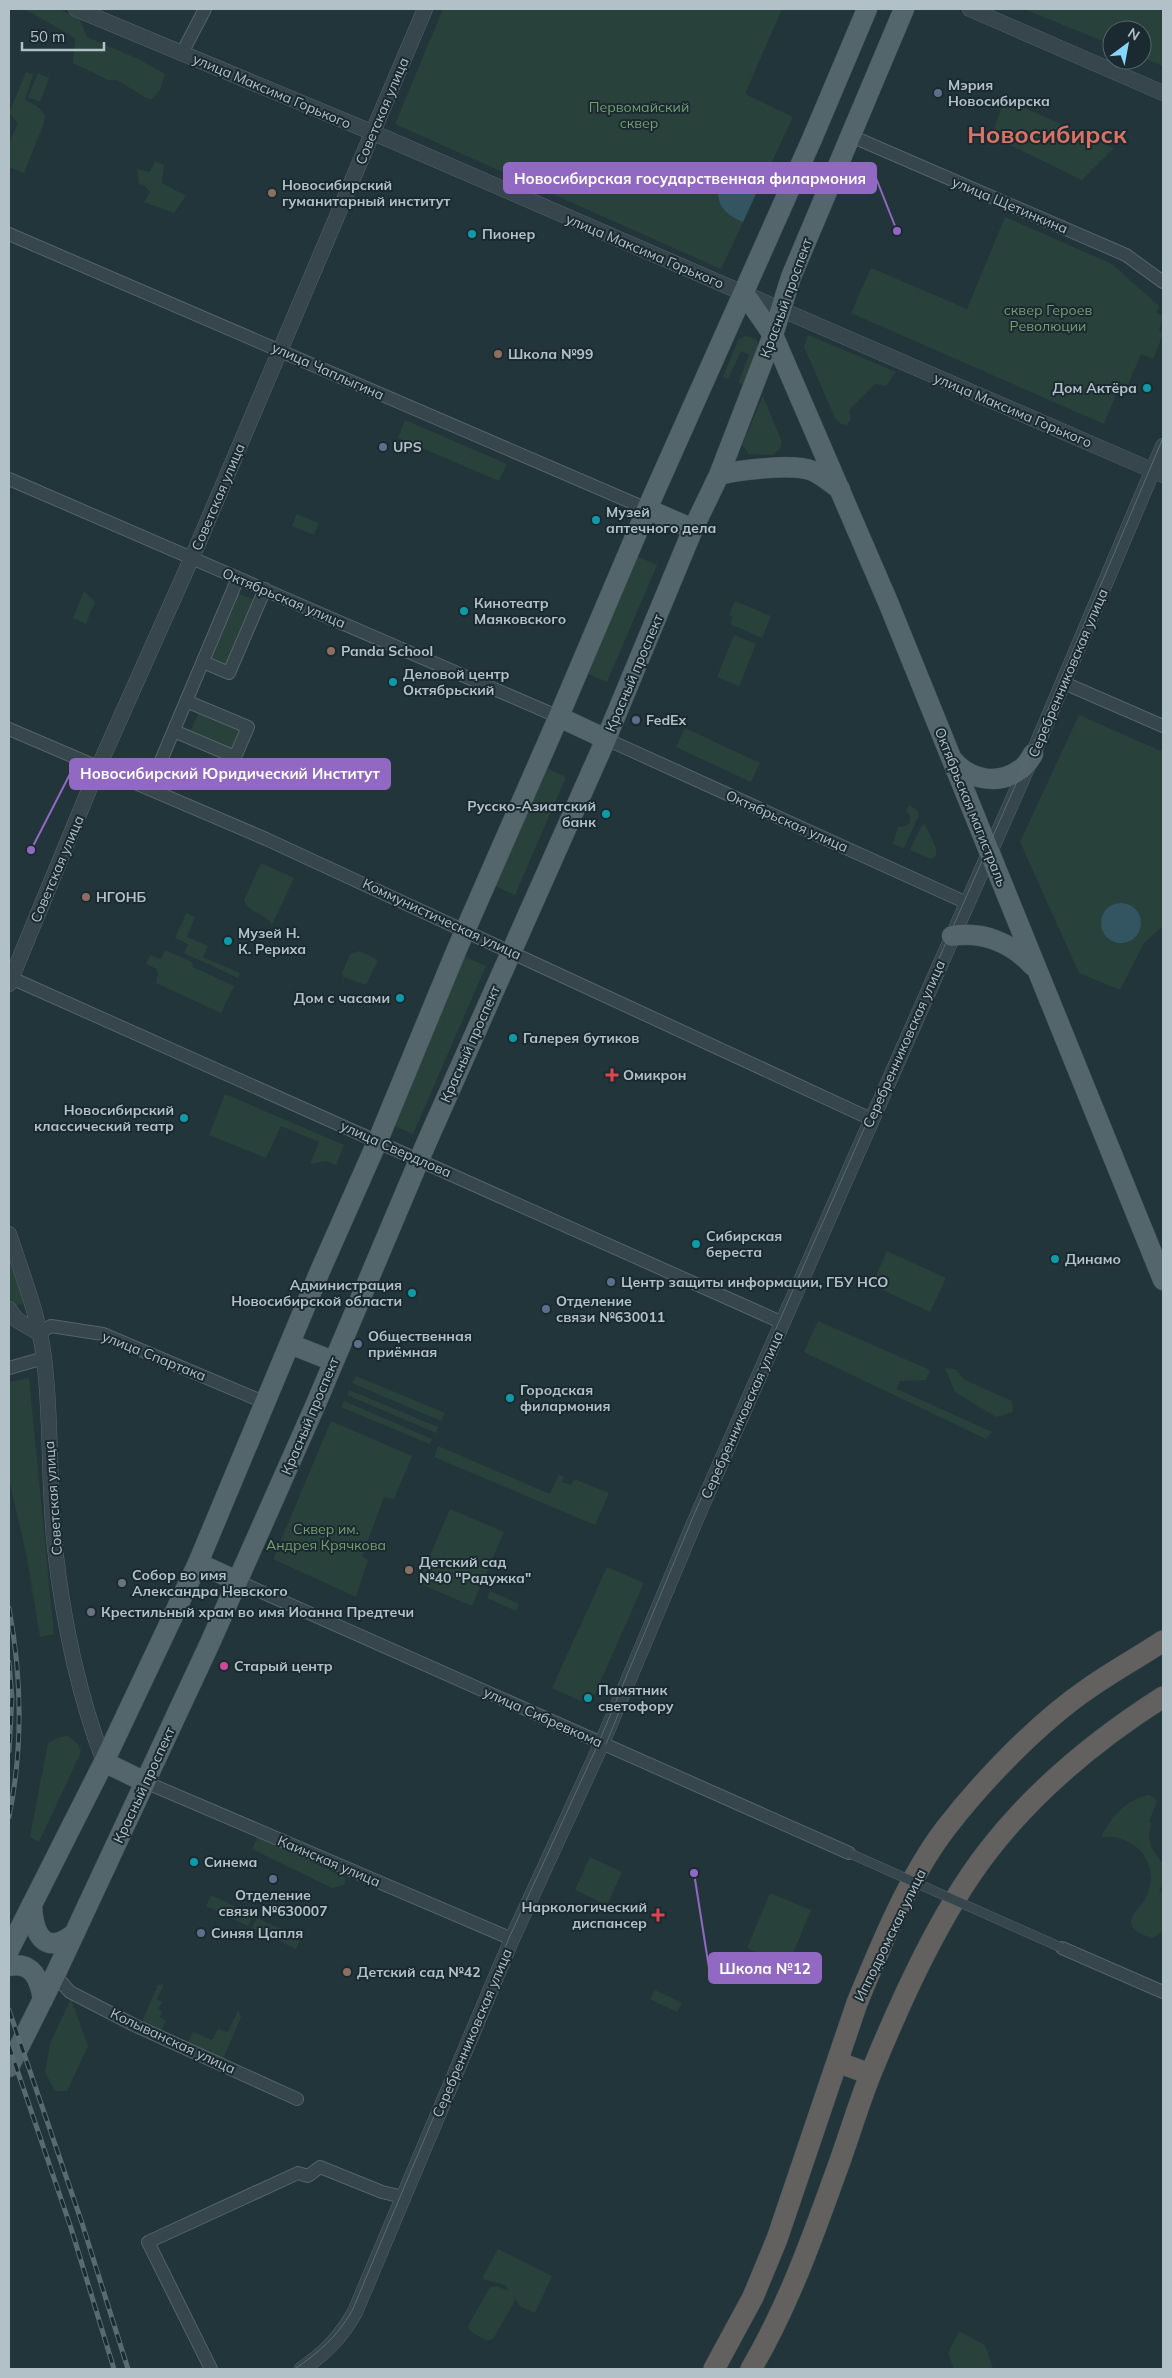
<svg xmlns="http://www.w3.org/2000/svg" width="1172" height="2378" font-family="Mulish,sans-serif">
<rect width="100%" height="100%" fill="#22353b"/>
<path fill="#28423b" d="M 19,9 L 60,9 L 80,20 L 87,37 L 138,59 L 165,74 L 160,90 L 152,99 L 146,98 L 117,80 L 108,80 L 73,63 L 75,38 L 30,12 Z
M 443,9 L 782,9 L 745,94 L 793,117 L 721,269 L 395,124 Z
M 1024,9 L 1163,9 L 1163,66 L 1142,57 L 1142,30 L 1112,30 L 1112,45 Z
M 26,72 L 33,75 L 25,100 L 37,106 L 45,115 L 44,123 L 24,173 L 9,167 L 9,144 L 18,123 L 9,113 Z
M 38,73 L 49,78 L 40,102 L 28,97 Z
M 1005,99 L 1114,148 L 1082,180 L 991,136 Z
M 155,161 L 164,165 L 162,183 L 186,196 L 174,213 L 144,202 L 150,192 L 144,185 L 139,184 L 137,169 L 150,172 Z
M 1005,217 L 1112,264 L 1159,306 L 1156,313 L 1163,316 L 1159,331 L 1163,334 L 1153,359 L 1141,354 L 1128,385 L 1121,383 L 1104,424 L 851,313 L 871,268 L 967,309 Z
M 808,335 L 896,372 L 886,386 L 875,384 L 849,410 L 851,419 L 847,425 L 841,424 L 835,418 L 804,347 Z
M 745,336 L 756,339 L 759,346 L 744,385 L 738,383 L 749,355 L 741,351 L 728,379 L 723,377 L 738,340 Z
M 763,396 L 782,442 L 780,449 L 773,455 L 749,454 L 742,445 Z
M 405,420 L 507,464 L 499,481 L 398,438 Z
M 297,514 L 319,523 L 314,535 L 292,526 Z
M 636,556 L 657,565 L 607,682 L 586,673 Z
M 84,591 L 95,602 L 86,624 L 73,618 Z
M 237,593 L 255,600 L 227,667 L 209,660 Z
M 735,601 L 771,616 L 762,638 L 730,624 L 733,617 L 729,615 Z
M 734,635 L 756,644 L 739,686 L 717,677 Z
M 201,707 L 248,727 L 235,757 L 188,737 Z
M 1079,715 L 1163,752 L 1163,926 L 1144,943 L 1120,990 L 1079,973 L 1020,842 Z
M 685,728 L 760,763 L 751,782 L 676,747 Z
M 544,767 L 566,777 L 515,895 L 493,885 Z
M 909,805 L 917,810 L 919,815 L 904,848 L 893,844 L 898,827 L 906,826 L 910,822 L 910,815 L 906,811 Z
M 925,824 L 936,848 L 936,856 L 931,859 L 910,850 L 922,825 Z
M 261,863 L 294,878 L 272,925 C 266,913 248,913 244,900 Z
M 186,913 L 195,917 L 187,937 L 208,946 L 203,957 L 240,973 L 238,978 L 184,953 L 188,944 L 175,938 Z
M 165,950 L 192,962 L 193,967 L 234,986 L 221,1013 L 156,983 L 158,975 L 157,969 L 146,964 L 150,955 L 161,959 Z
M 360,951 L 378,960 L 366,985 L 343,977 L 342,973 L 350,954 Z
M 463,956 L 486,966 L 413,1134 L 390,1124 Z
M 225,1094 L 344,1145 L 336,1165 L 326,1161 L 310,1164 L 319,1142 L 281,1126 L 266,1158 L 209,1135 Z
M 887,1251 L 946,1278 L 930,1312 L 872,1285 Z
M 9,1259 L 24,1303 L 15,1306 L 9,1297 Z
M 818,1321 L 930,1370 L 926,1380 L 900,1381 L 897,1389 L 992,1432 L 986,1439 L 804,1352 Z
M 945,1368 L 955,1369 L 965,1380 L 1012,1401 L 1013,1412 L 996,1417 L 955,1392 Z
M 356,1376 L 445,1413 L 441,1421 L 352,1383 Z
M 29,1378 L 54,1634 L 40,1637 L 27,1558 L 9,1479 L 9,1382 Z
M 349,1390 L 438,1427 L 436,1433 L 347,1395 Z
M 344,1401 L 432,1439 L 430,1444 L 341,1407 Z
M 331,1421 L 412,1456 L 394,1499 L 384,1497 L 362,1556 L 368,1560 L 356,1597 L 273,1559 Z
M 438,1446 L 550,1494 L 559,1474 L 564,1477 L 562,1482 L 571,1485 L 574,1479 L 609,1493 L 595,1525 L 434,1457 Z
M 450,1509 L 504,1532 L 472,1606 L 418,1583 Z
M 607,1567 L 644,1583 L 590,1705 L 552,1688 Z
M 490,1591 L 519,1604 L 516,1611 L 487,1598 Z
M 68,1736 L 78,1744 L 81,1752 L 39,1842 L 30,1837 L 48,1743 L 60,1737 Z
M 1147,1795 L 1152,1796 L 1157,1800 L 1149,1822 L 1151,1823 L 1149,1835 L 1151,1847 L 1163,1864 L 1163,1885 L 1159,1890 L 1163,1894 L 1163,1930 L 1158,1935 L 1151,1938 C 1144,1935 1132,1931 1131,1922 C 1130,1914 1144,1904 1147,1896 C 1161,1863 1135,1833 1101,1837 C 1112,1816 1124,1802 1147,1795 Z
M 258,1836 L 346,1878 L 344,1885 L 332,1888 L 252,1849 Z
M 590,1857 L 622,1872 L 607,1905 L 575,1890 Z
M 770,1893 L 811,1910 L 788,1965 L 747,1948 Z
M 211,1895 L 253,1915 L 248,1926 L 206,1906 Z
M 257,1918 L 301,1938 L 296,1949 L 252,1928 Z
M 164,1984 L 157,1999 L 162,2002 L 158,2009 L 162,2012 L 160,2017 L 166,2021 L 161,2031 L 144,2024 L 143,2019 L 158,1985 Z
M 655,1990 L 682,2003 L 677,2012 L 650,1999 Z
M 71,1999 L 88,2046 L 67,2091 L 55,2091 L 45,2072 L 50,2043 Z
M 238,2010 L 241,2017 L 223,2059 L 188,2043 L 193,2032 L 212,2040 L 218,2029 L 228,2032 Z
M 498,2249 L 552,2276 L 535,2313 L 520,2306 L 513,2296 L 515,2301 L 493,2339 L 487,2341 L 470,2331 L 468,2326 L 490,2287 L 496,2286 L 509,2291 L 505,2285 L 482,2279 Z
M 959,2331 L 985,2345 L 993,2368 L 954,2369 L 948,2353 Z"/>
<path fill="#335461" d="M 748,166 L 766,172 L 743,222 C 727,215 717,207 718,189 C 724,174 731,166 748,166 Z
M1101 923a20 20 0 1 1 40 0a20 20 0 1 1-40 0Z"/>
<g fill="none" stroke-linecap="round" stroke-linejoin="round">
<defs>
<path id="minor" d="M 182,53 L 205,9
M 851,136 L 1126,255 L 1163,282
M 9,234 L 647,509
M 9,479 L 559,717
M 203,662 L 229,673 L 265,589
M 1064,683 L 1163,726
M 9,729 L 266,839 L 871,1119
M 174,731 L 235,757 L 248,727 L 186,701
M 606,739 L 967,903
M 149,789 L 238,578
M 9,977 L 783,1323
M 39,1333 L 51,1326 L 103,1334 L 266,1403
M 9,1368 L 44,1358
M 237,1581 L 849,1853
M 145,1782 L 512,1939
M 1062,1948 L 1163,1992
M 55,1975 L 70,1992 L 134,2025 L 297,2099
M 211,2369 L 148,2242 L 298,2173 L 308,2176 L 320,2167 L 382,2192 L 403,2197"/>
<path id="tertiary" d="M 76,9 L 388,139 L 1163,475
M 970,9 L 1163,93
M 9,984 L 98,768 L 197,546 L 425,9
M 9,1234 C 22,1274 39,1316 44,1358 C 52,1421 48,1485 55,1548 C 63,1621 78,1693 104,1762
M 9,1309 L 17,1320 L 39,1333
M 302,2369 C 325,2353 341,2337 355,2312 L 512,1939 L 602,1743 L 696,1519 L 1033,754 L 1163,446"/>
<path id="primary" d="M 744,293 L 773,335 L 888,602 L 1163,1280
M 719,475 C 740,470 793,463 813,471 C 822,475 832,484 840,489
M 647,509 L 693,529
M 559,717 L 606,739
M 952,759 C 969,780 998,786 1021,769 C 1026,766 1030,759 1033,754
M 952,936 C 983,931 1012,943 1033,966
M 290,1344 L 333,1361
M 198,1563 L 237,1581
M 104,1762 L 145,1782
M 32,1904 C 33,1933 44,1958 75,1933
M 9,1950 L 104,1762 L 198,1563 L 320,1271 L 378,1140 L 457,949 L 556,723 L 647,509 L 812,139 L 867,9
M 9,1966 C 33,1961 40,1980 43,2000
M 9,2067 L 55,1975 L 210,1643 L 315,1406 L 425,1146 L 606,739 L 693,529 L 719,475 L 773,335 L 791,277 L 904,9"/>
<path id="trunk" d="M 837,2062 L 870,2074
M 714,2369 L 753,2297 L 777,2239 L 857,2003 C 880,1947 909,1876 946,1828 C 983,1780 1039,1722 1089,1688 C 1113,1671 1139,1657 1163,1641
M 751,2369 C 787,2308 812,2239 836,2172 C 848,2140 858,2105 871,2073 C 901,2000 940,1913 988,1851 C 1036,1789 1097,1739 1163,1697"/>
</defs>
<use href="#minor" stroke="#546469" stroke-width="14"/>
<use href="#tertiary" stroke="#546469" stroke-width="16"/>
<use href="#primary" stroke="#425257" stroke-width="21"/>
<use href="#trunk" stroke="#415156" stroke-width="22"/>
<use href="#minor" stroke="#36464c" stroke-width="12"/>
<use href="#tertiary" stroke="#36464c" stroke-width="15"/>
<use href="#primary" stroke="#54656c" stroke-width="20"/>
<use href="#trunk" stroke="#636060" stroke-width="21"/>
<path stroke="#586b73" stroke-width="1" d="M 606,1744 L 620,1710
M 295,2369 C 320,2351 336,2338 352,2311 L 509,1938 L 599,1742 L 693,1517 L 1030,752 L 1163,438"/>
<defs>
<path id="rail" d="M 9,1608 C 22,1678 23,1748 9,1817
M 9,1662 L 12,1698 L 9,1751
M 9,2010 L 82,2223 L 128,2369
M 9,2046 L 71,2228 L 114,2369"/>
</defs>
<use href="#rail" stroke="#586b73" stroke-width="5"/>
<use href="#rail" stroke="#1b2a30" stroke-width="3" stroke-dasharray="9" stroke-linecap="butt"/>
<defs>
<path id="pedestrian-bridge" d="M 849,1853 L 1062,1948"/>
</defs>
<use href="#pedestrian-bridge" stroke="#546469" stroke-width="10" stroke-linecap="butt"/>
<use href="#pedestrian-bridge" stroke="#36464c" stroke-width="9"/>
</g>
<g fill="#5c6f8a" stroke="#1b2a30" stroke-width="2">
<circle cx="938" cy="93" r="5"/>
<circle cx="383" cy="447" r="5"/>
<circle cx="636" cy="720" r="5"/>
<circle cx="611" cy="1282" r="5"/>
<circle cx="546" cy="1309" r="5"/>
<circle cx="358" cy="1344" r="5"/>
<circle cx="273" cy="1879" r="5"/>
<circle cx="201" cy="1933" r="5"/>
</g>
<g fill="#8d6e63" stroke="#1b2a30" stroke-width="2">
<circle cx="272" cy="193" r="5"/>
<circle cx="498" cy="354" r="5"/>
<circle cx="331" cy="651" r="5"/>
<circle cx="86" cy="897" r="5"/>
<circle cx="409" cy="1570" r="5"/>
<circle cx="347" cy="1972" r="5"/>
</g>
<g fill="#0f9aa8" stroke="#1b2a30" stroke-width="2">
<circle cx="472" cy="234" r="5"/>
<circle cx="1147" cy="388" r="5"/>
<circle cx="596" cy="520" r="5"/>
<circle cx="464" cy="611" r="5"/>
<circle cx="393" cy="682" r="5"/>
<circle cx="606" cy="814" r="5"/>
<circle cx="228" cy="941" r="5"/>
<circle cx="400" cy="998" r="5"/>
<circle cx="513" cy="1038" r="5"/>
<circle cx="184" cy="1118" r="5"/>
<circle cx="696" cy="1244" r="5"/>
<circle cx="1055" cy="1259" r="5"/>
<circle cx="412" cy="1293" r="5"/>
<circle cx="510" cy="1398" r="5"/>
<circle cx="588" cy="1698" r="5"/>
<circle cx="194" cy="1862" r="5"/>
</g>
<g fill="#e0444e" stroke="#1b2a30" stroke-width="2">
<path d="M609.5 1067.5h5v5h5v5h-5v5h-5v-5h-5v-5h5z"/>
<path d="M655.5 1907.5h5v5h5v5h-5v5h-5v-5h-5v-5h5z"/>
</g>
<g fill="#6b7280" stroke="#1b2a30" stroke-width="2">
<circle cx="122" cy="1583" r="5"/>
<circle cx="91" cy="1612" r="5"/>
</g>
<circle fill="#d1479c" stroke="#1b2a30" stroke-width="2" cx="224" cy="1666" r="5"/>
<g text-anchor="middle" stroke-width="4" stroke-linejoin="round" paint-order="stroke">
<g font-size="14" font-weight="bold" fill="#b1c1c7" stroke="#1b2a30" text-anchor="start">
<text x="948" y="90">Мэрия<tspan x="948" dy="16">Новосибирска</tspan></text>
<text x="282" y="190">Новосибирский<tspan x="282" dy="16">гуманитарный институт</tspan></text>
<text x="482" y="239">Пионер</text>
<text x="508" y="359">Школа №99</text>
<text x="1137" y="393" text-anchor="end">Дом Актёра</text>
<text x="393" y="452">UPS</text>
<text x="606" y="517">Музей<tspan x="606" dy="16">аптечного дела</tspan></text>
<text x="474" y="608">Кинотеатр<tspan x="474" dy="16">Маяковского</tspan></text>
<text x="341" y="656">Panda School</text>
<text x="403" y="679">Деловой центр<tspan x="403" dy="16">Октябрьский</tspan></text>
<text x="646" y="725">FedEx</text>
<text x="596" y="811" text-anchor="end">Русско-Азиатский<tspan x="596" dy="16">банк</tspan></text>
<text x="96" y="902">НГОНБ</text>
<text x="238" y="938">Музей Н.<tspan x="238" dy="16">К. Рериха</tspan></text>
<text x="390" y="1003" text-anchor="end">Дом с часами</text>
<text x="523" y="1043">Галерея бутиков</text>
<text x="623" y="1080">Омикрон</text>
<text x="174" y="1115" text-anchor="end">Новосибирский<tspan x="174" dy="16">классический театр</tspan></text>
<text x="706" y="1241">Сибирская<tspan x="706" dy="16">береста</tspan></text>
<text x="1065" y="1264">Динамо</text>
<text x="621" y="1287">Центр защиты информации, ГБУ НСО</text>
<text x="402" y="1290" text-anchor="end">Администрация<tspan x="402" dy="16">Новосибирской области</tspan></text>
<text x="556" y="1306">Отделение<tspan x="556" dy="16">связи №630011</tspan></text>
<text x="368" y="1341">Общественная<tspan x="368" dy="16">приёмная</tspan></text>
<text x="520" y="1395">Городская<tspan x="520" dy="16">филармония</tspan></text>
<text x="419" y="1567">Детский сад<tspan x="419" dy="16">№40 "Радужка"</tspan></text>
<text x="132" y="1580">Собор во имя<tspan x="132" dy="16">Александра Невского</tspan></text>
<text x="101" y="1617">Крестильный храм во имя Иоанна Предтечи</text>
<text x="234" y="1671">Старый центр</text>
<text x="598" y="1695">Памятник<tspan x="598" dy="16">светофору</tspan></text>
<text x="204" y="1867">Синема</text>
<text x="273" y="1900" text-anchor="middle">Отделение<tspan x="273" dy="16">связи №630007</tspan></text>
<text x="647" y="1912" text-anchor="end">Наркологический<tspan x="647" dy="16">диспансер</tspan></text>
<text x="211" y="1938">Синяя Цапля</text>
<text x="357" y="1977">Детский сад №42</text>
</g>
<g font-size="14" fill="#b1c1c7" stroke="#1b2a30">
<text transform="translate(272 91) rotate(23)" y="5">улица Максима Горького</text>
<text transform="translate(382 111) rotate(-67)" y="5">Советская улица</text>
<text transform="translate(1010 205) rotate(23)" y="5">улица Щетинкина</text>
<text transform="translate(645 251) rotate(23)" y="5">улица Максима Горького</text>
<text transform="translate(786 298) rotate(-70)" y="5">Красный проспект</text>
<text transform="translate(328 371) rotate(24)" y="5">улица Чаплыгина</text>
<text transform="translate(1013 410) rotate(23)" y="5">улица Максима Горького</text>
<text transform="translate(218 497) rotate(-67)" y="5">Советская улица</text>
<text transform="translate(284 598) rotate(23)" y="5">Октябрьская улица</text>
<text transform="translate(634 673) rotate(-67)" y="5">Красный проспект</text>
<text transform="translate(1068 673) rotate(-67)" y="5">Серебренниковская улица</text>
<text transform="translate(971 807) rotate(68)" y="5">Октябрьская магистраль</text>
<text transform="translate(787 821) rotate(24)" y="5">Октябрьская улица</text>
<text transform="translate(57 869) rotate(-67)" y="5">Советская улица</text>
<text transform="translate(442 919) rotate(25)" y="5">Коммунистическая улица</text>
<text transform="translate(470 1044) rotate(-66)" y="5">Красный проспект</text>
<text transform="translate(904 1044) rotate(-66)" y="5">Серебренниковская улица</text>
<text transform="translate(396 1149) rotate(24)" y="5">улица Свердлова</text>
<text transform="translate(154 1356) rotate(22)" y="5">улица Спартака</text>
<text transform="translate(742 1415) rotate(-66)" y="5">Серебренниковская улица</text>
<text transform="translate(310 1416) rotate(-67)" y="5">Красный проспект</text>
<text transform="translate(53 1498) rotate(-94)" y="5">Советская улица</text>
<text transform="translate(543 1717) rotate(24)" y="5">улица Сибревкома</text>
<text transform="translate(144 1785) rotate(-65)" y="5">Красный проспект</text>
<text transform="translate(329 1861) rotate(23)" y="5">Каинская улица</text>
<text transform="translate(890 1935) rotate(-64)" y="5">Ипподромская улица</text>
<text transform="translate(472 2033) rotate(-67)" y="5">Серебренниковская улица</text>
<text transform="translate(173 2041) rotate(25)" y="5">Колыванская улица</text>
</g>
<g font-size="14" fill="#739e6f" stroke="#1b2a30">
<text x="639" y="112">Первомайский<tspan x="639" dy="16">сквер</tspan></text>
<text x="1048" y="315">сквер Героев<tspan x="1048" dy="16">Революции</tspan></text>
<text x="326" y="1534">Сквер им.<tspan x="326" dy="16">Андрея Крячкова</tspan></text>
</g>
<g font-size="24" font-weight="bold" fill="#d87365" stroke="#1b2a30">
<text x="1047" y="143">Новосибирск</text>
</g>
</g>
<path fill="none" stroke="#9168c2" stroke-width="2" d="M897 231L876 178M31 850L70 774M694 1873L709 1968"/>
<g fill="#9168c2" stroke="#1b2a30" stroke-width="2">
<circle cx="897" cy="231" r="5"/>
<circle cx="31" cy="850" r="5"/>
<circle cx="694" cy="1873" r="5"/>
</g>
<g fill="#9168c2" stroke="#9168c2" stroke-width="2">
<rect x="504" y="163" width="372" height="30" rx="5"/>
<rect x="70" y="759" width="320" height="30" rx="5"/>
<rect x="709" y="1953" width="112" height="30" rx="5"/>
</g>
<g font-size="15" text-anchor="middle" font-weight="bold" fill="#fff">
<text x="690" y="184">Новосибирская государственная филармония</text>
<text x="230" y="779">Новосибирский Юридический Институт</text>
<text x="765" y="1974">Школа №12</text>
</g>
<rect width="1172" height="2378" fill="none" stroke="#b1c1c7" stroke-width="20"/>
<g transform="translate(1127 45) rotate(32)"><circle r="24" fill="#1b2a30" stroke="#57666c"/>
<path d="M0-4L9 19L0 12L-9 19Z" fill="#84d6fa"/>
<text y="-8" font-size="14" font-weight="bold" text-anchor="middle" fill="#b1c1c7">N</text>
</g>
<path d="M22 42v8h82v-8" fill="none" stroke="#b1c1c7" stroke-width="2.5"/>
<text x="30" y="42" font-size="15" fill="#b1c1c7" stroke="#1b2a30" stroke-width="4" paint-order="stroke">50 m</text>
</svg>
